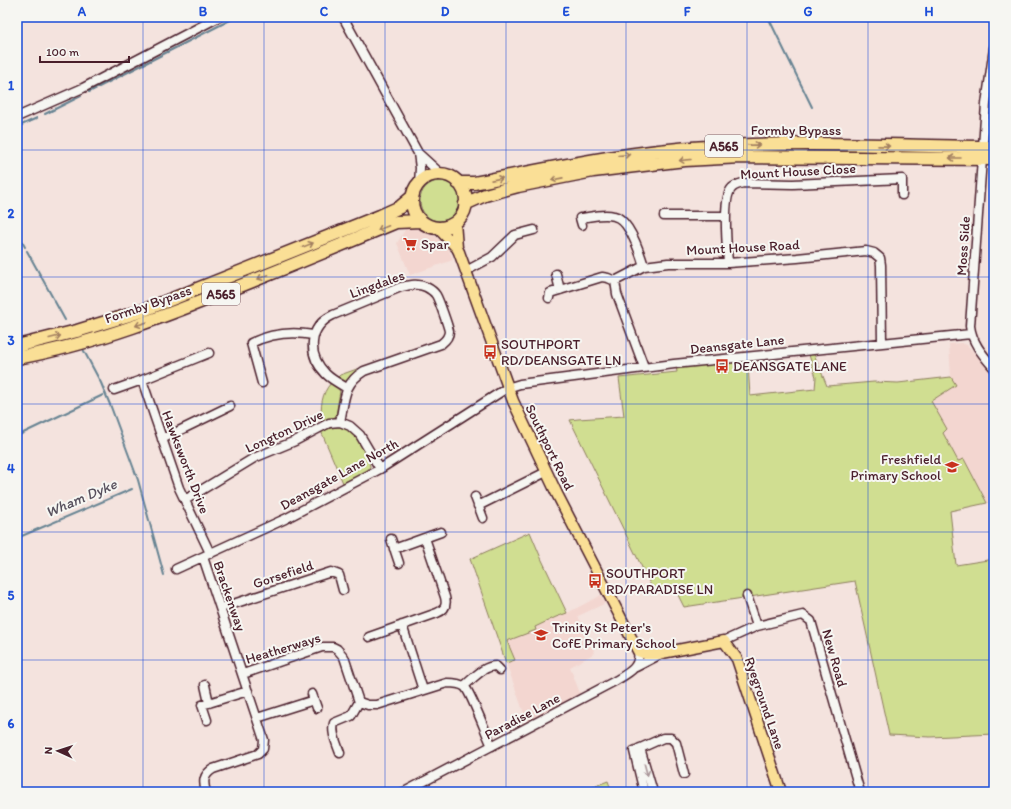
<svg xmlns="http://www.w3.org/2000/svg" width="1011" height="809" font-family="Itim,sans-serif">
<rect width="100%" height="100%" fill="#f4e3de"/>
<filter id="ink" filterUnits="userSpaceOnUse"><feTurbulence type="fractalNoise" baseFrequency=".025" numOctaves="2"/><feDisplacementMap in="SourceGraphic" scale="8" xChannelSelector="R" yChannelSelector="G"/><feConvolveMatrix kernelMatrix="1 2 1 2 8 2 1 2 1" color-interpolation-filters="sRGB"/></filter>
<g filter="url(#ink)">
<path fill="#f3d6d0" d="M 412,226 L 441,239 L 448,247 L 453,260 L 410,275 L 397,243 L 406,228 Z
M 961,343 L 967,345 L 994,374 L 994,501 L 950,511 L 956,565 L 893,382 L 898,383 L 926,381 L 951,377 L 949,344 Z
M 530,532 L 541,558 L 567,613 L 598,597 L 600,595 L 606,603 L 578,616 L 595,653 L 570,667 L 581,696 L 528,725 L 470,559 Z"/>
<path fill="#d0de91" stroke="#8d7e5e" d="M420 201a20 20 0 1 1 40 0a20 20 0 1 1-40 0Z
M 814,354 L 827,386 L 874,382 L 898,383 L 951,377 L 956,385 L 931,401 L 947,429 L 943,433 L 958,461 L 964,459 L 987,503 L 950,511 L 956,565 L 994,559 L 994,734 L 930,737 L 889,735 L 855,581 L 684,607 L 674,587 L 653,590 L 570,420 L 578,419 L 624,416 L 619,378 L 677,372 L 676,366 L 750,358 L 748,364 L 750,396 L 815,389 L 816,377 L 809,355 Z
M 357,369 L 362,370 L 347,381 L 344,382 L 336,379 L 340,375 Z
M 331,383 L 340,391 L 336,416 L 333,418 L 321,421 C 321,406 321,394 331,383 Z
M 335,427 C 340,427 346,428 350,431 C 357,437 370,458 370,467 L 366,472 L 343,483 L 321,431 Z
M 530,532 L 541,558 L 567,613 L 556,617 L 535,627 L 536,630 L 507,641 L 515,660 L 506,663 L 470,559 Z
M 608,781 L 612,792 L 580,792 Z"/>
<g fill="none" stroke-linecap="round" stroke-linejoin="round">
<path stroke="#668392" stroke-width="2" d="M 768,17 L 812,107
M 89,92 L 236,17
M 45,114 L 81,96
M 17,127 L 37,118
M 17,233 L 25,247
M 27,251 L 65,320
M 84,351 L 101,383 L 111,407 L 138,480 L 164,575
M 17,436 L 103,395
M 17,538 L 132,489"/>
<defs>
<path id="minor" d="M 343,17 L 418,153 L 441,174
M 17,117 L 83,88 L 219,17
M 983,147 L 986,104 L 994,48
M 418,153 L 420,168 L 419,183
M 982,159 L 970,326 C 972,343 983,355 994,368
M 664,216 L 726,216
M 582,225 L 580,218 C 591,217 603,213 614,216 C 629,219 640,253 644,266
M 728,263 C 727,248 722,197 732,188 C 735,185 739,184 743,183 L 793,184 L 902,179 L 902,195
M 466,271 L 492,257 L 515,235 L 534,230
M 556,274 L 560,290
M 549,298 L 550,293 L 602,277 L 608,278 L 615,281
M 209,353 L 142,380 L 179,488 L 210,553
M 644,367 L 617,294 L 615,281 L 644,266 L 668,263 L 728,263 L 797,258 L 866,251 L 874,253 L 880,258 L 881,265 L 882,343
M 262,383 L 251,343 C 272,333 291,331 313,335
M 114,390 L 142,380
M 340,422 C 345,399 343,384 364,371 L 441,344 C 445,341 449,337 449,331 C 448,326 439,300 436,295 C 434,292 430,289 426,287 C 418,283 410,285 401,287 L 333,315 C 308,327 307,355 326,374 C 332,380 340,384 347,388
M 162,439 L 230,406
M 475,497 L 483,518
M 185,500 L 254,458 L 295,441 L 329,423 L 340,422 L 350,426 L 360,435 L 380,469
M 478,506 L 546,472
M 391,539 L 399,563
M 394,549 L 441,532
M 203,557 L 264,740 L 263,749 L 258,754 L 213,769 C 203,775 203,782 206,792
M 176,569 L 285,519 L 380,469 L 507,388 L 520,384 L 674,364 L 971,334
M 747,596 L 757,626
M 221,608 L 331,572 L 339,575 L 343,590
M 402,625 L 423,690
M 369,637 L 437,613 C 445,610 447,605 445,597 L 425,538
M 724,641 L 757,626 L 803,615 L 811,621 L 860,792
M 636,667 L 659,655
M 243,674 L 322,647 L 333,647 L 337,649 L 344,657 L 359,702 L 368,705 L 377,705 L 447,683 C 452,683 460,683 465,687 C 471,693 487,736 492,746
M 205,685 L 209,703
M 464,686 C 474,678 483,666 496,666 L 500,670
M 312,694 L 317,708
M 257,718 L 314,700
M 207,720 L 202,705 L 248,691
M 640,748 L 653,792
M 340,753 C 337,744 331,733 334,723 L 351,716 L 359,702
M 404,792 L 615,681 C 628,673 641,668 638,651
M 644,792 L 634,751 L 663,738 L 671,738 L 676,743 L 684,774"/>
<path id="major" d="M 455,222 L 457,248
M 438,228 L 457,248 L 459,252 L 513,401 L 557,494 L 638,651 L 646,654 L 657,654 L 724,641 L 737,659 L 781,792"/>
<path id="highway" d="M412 201a27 27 0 1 1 54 0a27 27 0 1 1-54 0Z
M 458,183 L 474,183 C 551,168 628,151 707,147 C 801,141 899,146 994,147
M 465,204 L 485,195 L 518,186 L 593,171 L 685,160 L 741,157 L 994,159
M 17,346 L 77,331 L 142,311 L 380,216 L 400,207 L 412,197
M 17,358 C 95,344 171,314 245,284 C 295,264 346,243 396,222 L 421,221"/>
</defs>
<use href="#minor" stroke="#4a1f2b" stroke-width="11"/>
<use href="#major" stroke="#4a1f2b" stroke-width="13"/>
<use href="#highway" stroke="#4a1f2b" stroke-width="15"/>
<use href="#minor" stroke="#f6f6f2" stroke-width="8"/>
<use href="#major" stroke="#fadf96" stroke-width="10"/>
<use href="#highway" stroke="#fadf96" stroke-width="12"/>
</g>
<defs><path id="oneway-shaft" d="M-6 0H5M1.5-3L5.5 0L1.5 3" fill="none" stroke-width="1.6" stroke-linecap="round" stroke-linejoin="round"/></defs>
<g stroke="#a27f60">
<use href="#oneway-shaft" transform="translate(754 145) rotate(-2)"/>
<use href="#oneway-shaft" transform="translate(884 146) rotate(1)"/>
<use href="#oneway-shaft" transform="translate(624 155) rotate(-6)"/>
<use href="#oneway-shaft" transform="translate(955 158) rotate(-180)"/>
<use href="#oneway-shaft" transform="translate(685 160) rotate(175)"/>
<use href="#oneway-shaft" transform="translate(497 179) rotate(-11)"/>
<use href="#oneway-shaft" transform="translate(557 179) rotate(169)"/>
<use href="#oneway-shaft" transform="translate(383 228) rotate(158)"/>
<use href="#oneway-shaft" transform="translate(308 245) rotate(-22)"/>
<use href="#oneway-shaft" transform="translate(263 277) rotate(158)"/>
<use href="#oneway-shaft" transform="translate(141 324) rotate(162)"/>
<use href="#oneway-shaft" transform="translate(55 337) rotate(-14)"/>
</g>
<use stroke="#a99598" href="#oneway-shaft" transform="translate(646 770) rotate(75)"/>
</g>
<path fill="none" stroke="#1d4ed8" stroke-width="1" stroke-opacity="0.55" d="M 143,17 L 143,792M 264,17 L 264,792M 385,17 L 385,792M 506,17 L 506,792M 626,17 L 626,792M 747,17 L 747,792M 868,17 L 868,792M 17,150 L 994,150M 17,277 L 994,277M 17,404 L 994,404M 17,532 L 994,532M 17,660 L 994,660"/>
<defs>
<symbol id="supermarket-bare" viewBox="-9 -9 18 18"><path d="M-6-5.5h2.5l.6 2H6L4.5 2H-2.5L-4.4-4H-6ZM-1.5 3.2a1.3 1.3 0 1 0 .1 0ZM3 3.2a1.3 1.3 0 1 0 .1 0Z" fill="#c8321e" stroke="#f6f6f2" stroke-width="2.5" paint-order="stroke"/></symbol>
<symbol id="bus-bare" viewBox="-9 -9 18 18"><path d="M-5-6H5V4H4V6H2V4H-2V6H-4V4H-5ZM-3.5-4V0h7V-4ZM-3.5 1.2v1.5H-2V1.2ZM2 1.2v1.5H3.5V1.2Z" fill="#c8321e" stroke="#f6f6f2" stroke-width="2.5" paint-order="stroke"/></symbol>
<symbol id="school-bare" viewBox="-9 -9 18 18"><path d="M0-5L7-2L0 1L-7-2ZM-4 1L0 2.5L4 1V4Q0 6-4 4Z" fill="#c8321e" stroke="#f6f6f2" stroke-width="2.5" paint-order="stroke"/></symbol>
</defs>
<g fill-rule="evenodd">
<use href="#supermarket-bare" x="400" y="234" width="20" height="20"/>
<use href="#bus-bare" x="480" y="342" width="20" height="20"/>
<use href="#bus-bare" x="712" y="356" width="20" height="20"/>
<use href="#school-bare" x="942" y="457" width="20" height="20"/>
<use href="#bus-bare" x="585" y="571" width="20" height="20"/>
<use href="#school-bare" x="531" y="625" width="20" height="20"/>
</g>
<g text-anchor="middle" stroke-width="4" stroke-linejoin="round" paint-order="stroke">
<g fill="#f6f6f2" stroke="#7e6067" stroke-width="1">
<rect x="705" y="135" width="38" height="22" rx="3"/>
<rect x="202" y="283" width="38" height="22" rx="3"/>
</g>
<g font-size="13" font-weight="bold" fill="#4a1f2b">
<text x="724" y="151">A565</text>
<text x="221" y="299">A565</text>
</g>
<g font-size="14" fill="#4a1f2b" stroke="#f6f6f2">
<text x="796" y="135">Formby Bypass</text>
<text transform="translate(798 171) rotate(-3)" y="5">Mount House Close</text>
<text transform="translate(963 246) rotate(-86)" y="5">Moss Side</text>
<text transform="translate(743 247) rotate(-3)" y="5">Mount House Road</text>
<text transform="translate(377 284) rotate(-20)" y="5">Lingdales</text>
<text transform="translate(148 304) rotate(-19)" y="5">Formby Bypass</text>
<text transform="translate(737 344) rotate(-6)" y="5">Deansgate Lane</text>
<text transform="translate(284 431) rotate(-25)" y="5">Longton Drive</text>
<text transform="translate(550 447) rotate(64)" y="5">Southport Road</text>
<text transform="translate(186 462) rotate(69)" y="5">Hawksworth Drive</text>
<text transform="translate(339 474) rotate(-29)" y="5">Deansgate Lane North</text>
<text transform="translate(283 574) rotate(-18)" y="5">Gorsefield</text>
<text transform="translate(230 596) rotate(71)" y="5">Brackenway</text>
<text transform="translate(283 648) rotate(-17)" y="5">Heatherways</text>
<text transform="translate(835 658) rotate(74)" y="5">New Road</text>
<text transform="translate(765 703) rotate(71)" y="5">Ryeground Lane</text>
<text transform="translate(522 716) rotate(-28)" y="5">Paradise Lane</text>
</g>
<g font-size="14" fill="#4a1f2b" stroke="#f6f6f2" text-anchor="start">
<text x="421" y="249">Spar</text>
<text x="501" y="349">SOUTHPORT<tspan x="501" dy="16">RD/DEANSGATE LN</tspan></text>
<text x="733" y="371">DEANSGATE LANE</text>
<text x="941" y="464" text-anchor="end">Freshfield<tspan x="941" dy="16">Primary School</tspan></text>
<text x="606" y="578">SOUTHPORT<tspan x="606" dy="16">RD/PARADISE LN</tspan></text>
<text x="552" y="632">Trinity St Peter's<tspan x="552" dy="16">CofE Primary School</tspan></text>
</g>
<g font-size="15" font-style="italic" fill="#58515e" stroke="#f6f6f2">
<text transform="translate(81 498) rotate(-23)" y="5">Wham Dyke</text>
</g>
</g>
<rect width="1011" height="809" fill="none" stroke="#f6f6f2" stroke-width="44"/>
<g transform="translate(58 751) rotate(273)" stroke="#f6f6f2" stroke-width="3" paint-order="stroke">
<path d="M0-3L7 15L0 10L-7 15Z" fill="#4a1f2b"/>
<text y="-6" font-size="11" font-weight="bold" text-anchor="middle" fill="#4a1f2b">N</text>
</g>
<path d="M40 56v6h89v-6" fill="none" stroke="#4a1f2b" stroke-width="2"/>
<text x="46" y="56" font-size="12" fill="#4a1f2b" stroke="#f6f6f2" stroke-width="3" paint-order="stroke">100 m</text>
<rect x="22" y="22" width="967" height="765" fill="none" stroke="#1d4ed8" stroke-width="1.5"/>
<g font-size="13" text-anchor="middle" font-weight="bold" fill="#1d4ed8">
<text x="82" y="16">A</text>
<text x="203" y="16">B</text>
<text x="324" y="16">C</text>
<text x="445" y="16">D</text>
<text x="566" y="16">E</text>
<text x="687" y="16">F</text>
<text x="808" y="16">G</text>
<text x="929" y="16">H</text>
<text x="11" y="90">1</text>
<text x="11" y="218">2</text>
<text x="11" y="345">3</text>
<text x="11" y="473">4</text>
<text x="11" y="600">5</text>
<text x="11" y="728">6</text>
</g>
</svg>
